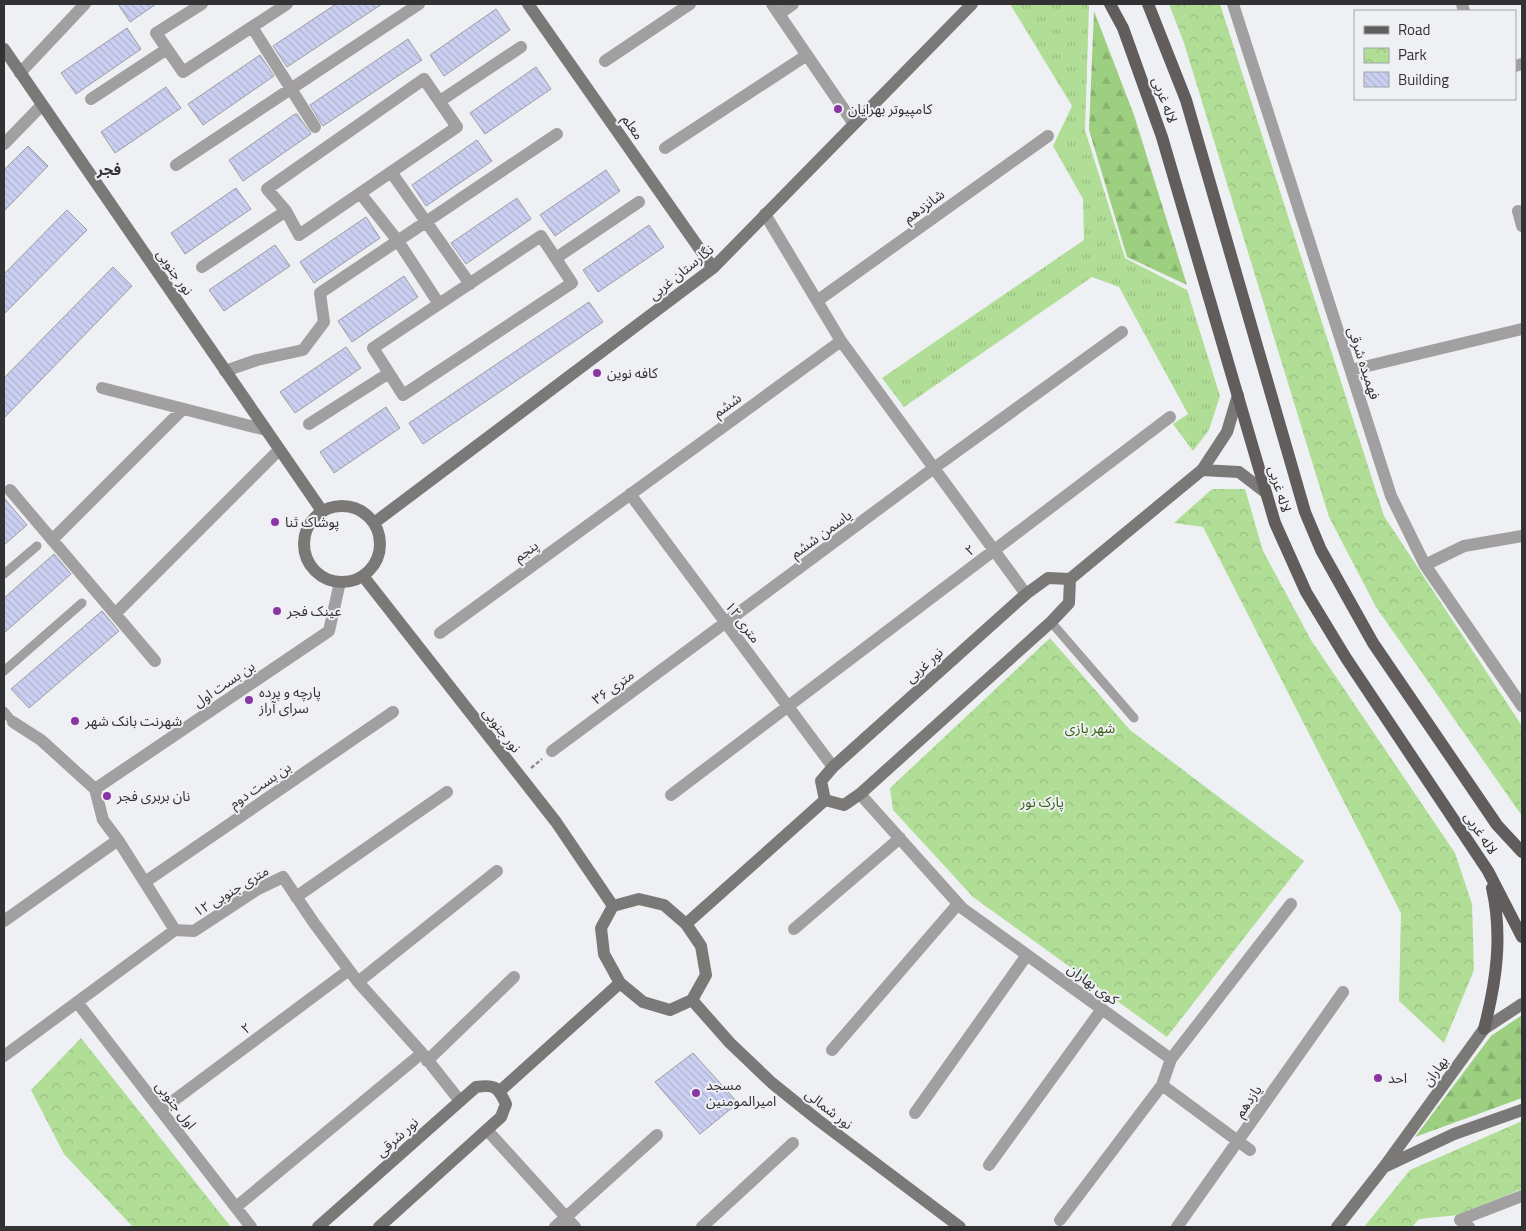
<svg xmlns="http://www.w3.org/2000/svg" width="1526" height="1231" font-family="'Titillium Web','Noto Sans Arabic',sans-serif">
<defs>
<pattern id="grass-tufts" width="24" height="20" patternUnits="userSpaceOnUse" patternTransform="scale(1.25)"><rect width="24" height="20" fill="#b0de96"/><path d="M3 7l-1-3M5 7V3M7 7l1-3M15 17l-1-3M17 17v-4M19 17l1-3" fill="none" stroke="#98bf82"/></pattern>
<pattern id="forest-firs" width="22" height="20" patternUnits="userSpaceOnUse" patternTransform="scale(1.25)"><rect width="22" height="20" fill="#9dcf80"/><path d="M5 1l3.5 6h-7zM16 11l3.5 6h-7z" fill="#88b26f"/></pattern>
<pattern id="park-crowns" width="20" height="18" patternUnits="userSpaceOnUse" patternTransform="scale(1.25)"><rect width="20" height="18" fill="#b0de96"/><path d="M2 6a3 3 0 1 1 6 0M12 15a3 3 0 1 1 6 0" fill="none" stroke="#98bf82"/></pattern>
<pattern id="building-back-hatch" width="6" height="6" patternUnits="userSpaceOnUse" patternTransform="scale(1.25)"><rect width="6" height="6" fill="#cbd0f2"/><path d="M-1 5l2 2M0 0l6 6M5-1l2 2" fill="none" stroke="#afb3d0"/></pattern>
</defs>
<rect width="100%" height="100%" fill="#eff0f4"/>
<path fill="url(#grass-tufts)" d="M 1010,4 L 1088,4 L 1089,6 L 1085,130 L 1125,258 L 1187,290 L 1220,396 L 1209,430 L 1193,451 L 1173,424 L 1188,414 L 1119,287 L 1092,277 L 904,407 L 882,378 L 1084,240 L 1083,199 L 1053,146 L 1072,106 Z"/>
<path fill="url(#forest-firs)" d="M 1094,11 L 1134,115 L 1187,285 L 1127,257 L 1089,130 Z
M 1522,1015 L 1522,1098 L 1415,1137 L 1491,1036 Z"/>
<path fill="url(#park-crowns)" d="M 1169,4 L 1220,4 L 1384,516 L 1522,726 L 1522,816 L 1376,607 L 1329,517 L 1184,43 Z
M 1212,489 L 1245,489 L 1263,551 L 1311,640 L 1455,853 L 1472,904 L 1474,970 L 1444,1043 L 1399,1001 L 1401,913 L 1203,527 L 1174,523 Z
M 1050,638 L 1130,730 L 1304,861 L 1167,1037 L 973,897 L 893,810 L 890,788 Z
M 81,1038 L 231,1227 L 133,1227 L 64,1154 L 31,1090 Z
M 1522,1121 L 1522,1189 L 1458,1215 L 1419,1219 L 1412,1227 L 1364,1227 L 1410,1170 Z"/>
<path fill="url(#building-back-hatch)" stroke="#9d9da1" d="M 118,4 L 156,4 L 130,22 Z
M 336,4 L 382,4 L 287,67 L 273,46 Z
M 496,9 L 510,30 L 444,76 L 430,55 Z
M 127,28 L 141,49 L 76,94 L 61,73 Z
M 408,39 L 422,60 L 323,126 L 310,105 Z
M 260,55 L 274,76 L 203,125 L 188,104 Z
M 536,67 L 551,89 L 485,134 L 470,113 Z
M 166,87 L 181,108 L 115,153 L 101,132 Z
M 295,114 L 297,114 L 311,134 L 243,181 L 229,160 Z
M 477,140 L 492,161 L 426,206 L 412,185 Z
M 28,146 L 48,166 L 4,211 L 4,170 Z
M 606,170 L 620,191 L 555,236 L 540,215 Z
M 236,188 L 251,209 L 185,254 L 171,233 Z
M 517,198 L 531,219 L 466,264 L 451,243 Z
M 67,210 L 87,230 L 4,314 L 4,274 Z
M 366,217 L 380,238 L 314,283 L 300,262 Z
M 649,225 L 664,247 L 598,292 L 583,270 Z
M 275,245 L 290,266 L 224,311 L 209,290 Z
M 113,267 L 132,286 L 4,418 L 4,378 Z
M 404,276 L 418,297 L 352,342 L 338,321 Z
M 589,302 L 603,322 L 423,444 L 409,423 Z
M 346,347 L 361,368 L 295,413 L 280,392 Z
M 386,407 L 400,428 L 334,473 L 320,452 Z
M 4,498 L 27,525 L 4,545 Z
M 54,554 L 71,574 L 4,633 L 4,598 Z
M 102,611 L 119,631 L 29,708 L 11,689 Z
M 693,1053 L 738,1103 L 700,1134 L 655,1082 Z"/>
<g fill="none" stroke-linecap="round" stroke-linejoin="round">
<path stroke="#88898c" stroke-width="2.5" stroke-dasharray="4 2.5" stroke-linecap="butt" d="M 531,768 L 542,759"/>
<path stroke="#a19f9f" stroke-width="9" d="M 4,574 L 37,546
M 1051,622 L 1134,718
M 4,671 L 82,603
M 4,711 L 13,722"/>
<path stroke="#a19f9f" stroke-width="12" d="M 202,4 L 156,33 L 183,72 L 287,4
M 772,4 L 854,124
M 1233,4 L 1391,496 L 1425,565 L 1522,706
M 1462,4 L 1464,11
M 779,14 L 793,4
M 252,27 L 315,127
M 605,61 L 690,4
M 1515,66 L 1522,64
M 20,73 L 85,4
M 424,79 L 457,127 L 299,235 L 286,211 L 267,189 Z
M 91,99 L 167,49
M 440,101 L 521,47
M 4,144 L 42,105
M 665,148 L 807,55
M 176,165 L 419,4
M 391,172 L 470,284
M 360,193 L 398,241 L 439,304
M 1518,211 L 1522,226
M 765,214 L 841,341 L 1026,594
M 541,236 L 572,283 L 403,395 L 373,348 Z
M 556,258 L 639,202
M 202,267 L 286,211
M 817,301 L 1048,136
M 1351,370 L 1522,329
M 225,371 L 257,360 L 303,350 L 324,322 L 320,293 L 557,134
M 102,388 L 266,430
M 309,424 L 389,373
M 10,490 L 155,661
M 630,494 L 833,767
M 52,540 L 183,409
M 1425,565 L 1464,546 L 1522,536
M 115,614 L 279,450
M 440,633 L 841,341
M 13,722 L 41,740 L 95,789 L 103,820 L 118,840 L 175,930 L 194,931 L 258,889 L 283,877 L 314,923 L 358,982 L 422,1053 L 460,1101
M 552,751 L 934,468 L 1122,332
M 95,789 L 329,631 L 340,582
M 860,794 L 962,908 L 1171,1059 L 1291,904
M 671,795 L 1170,417
M 145,882 L 393,712
M 296,897 L 447,792
M 4,921 L 118,840
M 794,929 L 900,838
M 358,982 L 497,871
M 77,1002 L 251,1227
M 832,1050 L 958,904
M 4,1056 L 175,930
M 1171,1059 L 1162,1085 L 1250,1150
M 427,1061 L 514,977
M 161,1110 L 349,970
M 915,1113 L 1027,955
M 487,1130 L 575,1227
M 989,1165 L 1102,1009
M 236,1207 L 422,1053
M 1060,1220 L 1162,1085
M 555,1227 L 657,1135
M 702,1227 L 793,1143
M 1177,1227 L 1343,992
M 1469,1227 L 1460,1220 L 1522,1196"/>
<path stroke="#7b7978" stroke-width="12" d="M 528,4 L 713,268
M 4,49 L 322,511
M 1238,395 L 1227,432 L 1202,470 L 1239,472 L 1265,492
M304 544a38 38 0 1 1 76 0a38 38 0 1 1-76 0Z
M 374,523 L 713,268 L 972,4
M 363,576 L 556,822 L 613,906
M 825,800 L 821,781 L 833,767 L 1026,594 L 1048,578 L 1070,579 L 1202,470
M 825,800 L 844,805 L 860,794 L 1051,622 L 1069,603 L 1070,579
M 639,899 L 664,905 L 686,924 L 701,946 L 706,975 L 692,1000 L 670,1010 L 643,1002 L 620,983 L 604,954 L 601,928 L 613,906 Z
M 686,924 L 825,800
M 692,1000 L 730,1043 L 772,1083 L 818,1120 L 960,1227
M 1522,1004 L 1484,1029 L 1384,1167 L 1454,1134 L 1522,1110
M 500,1091 L 620,983
M 318,1227 L 476,1087 C 495,1084 498,1087 506,1104 L 501,1117 L 379,1227
M 1337,1227 L 1384,1167"/>
<path stroke="#615d5d" stroke-width="12" d="M 1110,4 L 1123,28 L 1162,137 L 1275,523 L 1306,592 L 1346,658 L 1488,871 L 1522,937
M 1148,4 L 1186,100 L 1305,512 L 1321,550 L 1373,643 L 1497,825 L 1522,852
M 1484,1029 C 1496,983 1503,936 1492,888"/>
</g>
<g fill="#8935a4" stroke="#eff0f4" stroke-width="2">
<circle cx="838" cy="109" r="5"/>
<circle cx="597" cy="373" r="5"/>
<circle cx="275" cy="522" r="5"/>
<circle cx="277" cy="611" r="5"/>
<circle cx="249" cy="700" r="5"/>
<circle cx="75" cy="721" r="5"/>
<circle cx="107" cy="796" r="5"/>
<circle cx="1378" cy="1078" r="5"/>
<circle cx="696" cy="1093" r="5"/>
</g>
<g text-anchor="middle" stroke-width="4" stroke-linejoin="round" paint-order="stroke">
<g font-size="14" fill="#323234" stroke="#eff0f4">
<text transform="translate(1165 100) rotate(70)" y="5">لاله غربی</text>
<text transform="translate(633 127) rotate(55)" y="5">معلم</text>
<text transform="translate(924 206) rotate(-36)" y="5">شانزدهم</text>
<text transform="translate(175 272) rotate(55)" y="5">نور جنوبی</text>
<text transform="translate(681 272) rotate(-39)" y="5">نگارستان غربی</text>
<text transform="translate(1364 363) rotate(72)" y="5">فهمیده شرقی</text>
<text transform="translate(727 405) rotate(-36)" y="5">ششم</text>
<text transform="translate(1280 489) rotate(73)" y="5">لاله غربی</text>
<text transform="translate(821 534) rotate(-36)" y="5">یاسمن ششم</text>
<text transform="translate(970 550) rotate(-37)" y="5">۲</text>
<text transform="translate(526 551) rotate(-36)" y="5">پنجم</text>
<text transform="translate(743 622) rotate(53)" y="5">۱۲ متری</text>
<text transform="translate(924 665) rotate(-42)" y="5">نور غربی</text>
<text transform="translate(224 684) rotate(-34)" y="5">بن بست اول</text>
<text transform="translate(613 687) rotate(-36)" y="5">۳۶ متری</text>
<text transform="translate(502 730) rotate(52)" y="5">نور جنوبی</text>
<text transform="translate(260 785) rotate(-34)" y="5">بن بست دوم</text>
<text transform="translate(1481 833) rotate(56)" y="5">لاله غربی</text>
<text transform="translate(231 891) rotate(-31)" y="5">۱۲ متری جنوبی</text>
<text transform="translate(1093 984) rotate(36)" y="5">کوی بهاران</text>
<text transform="translate(246 1028) rotate(-37)" y="5">۲</text>
<text transform="translate(1435 1071) rotate(-54)" y="5">بهاران</text>
<text transform="translate(1248 1101) rotate(-55)" y="5">یازدهم</text>
<text transform="translate(176 1105) rotate(52)" y="5">اول جنوبی</text>
<text transform="translate(829 1109) rotate(38)" y="5">نور شمالی</text>
<text transform="translate(397 1137) rotate(-42)" y="5">نور شرقی</text>
</g>
<g font-size="14" fill="#323234" stroke="#eff0f4" text-anchor="start">
<text x="848" y="114">کامپیوتر بهرایان</text>
<text x="607" y="378">کافه نوین</text>
<text x="285" y="527">پوشاک ثنا</text>
<text x="287" y="616">عینک فجر</text>
<text x="259" y="697">پارچه و پرده<tspan x="259" dy="16">سرای آراز</tspan></text>
<text x="85" y="726">شهرنت بانک شهر</text>
<text x="117" y="801">نان بربری فجر</text>
<text x="1388" y="1083">احد</text>
<text x="706" y="1090">مسجد<tspan x="706" dy="16">امیرالمومنین</tspan></text>
</g>
<g font-size="14" fill="#335f0c" stroke="#eff0f4">
<text x="1090" y="733">شهر بازی</text>
<text x="1042" y="807">پارک نور</text>
</g>
<g font-size="15" font-weight="bold" fill="#323234" stroke="#eff0f4">
<text x="109" y="175">فجر</text>
</g>
</g>
<rect width="1526" height="1231" fill="none" stroke="#323234" stroke-width="10"/>
<rect x="1354" y="10" width="162" height="90" fill="#eff0f4" stroke="#a3a4a7"/>
<rect x="1364" y="26" width="25" height="8" fill="#615d5d" stroke="#a3a4a7"/>
<text x="1398" y="35" font-size="15" fill="#323234">Road</text>
<rect x="1364" y="48" width="25" height="15" fill="url(#park-crowns)" stroke="#a3a4a7"/>
<text x="1398" y="60" font-size="15" fill="#323234">Park</text>
<rect x="1364" y="72" width="25" height="15" fill="url(#building-back-hatch)" stroke="#a3a4a7"/>
<text x="1398" y="85" font-size="15" fill="#323234">Building</text>
</svg>
